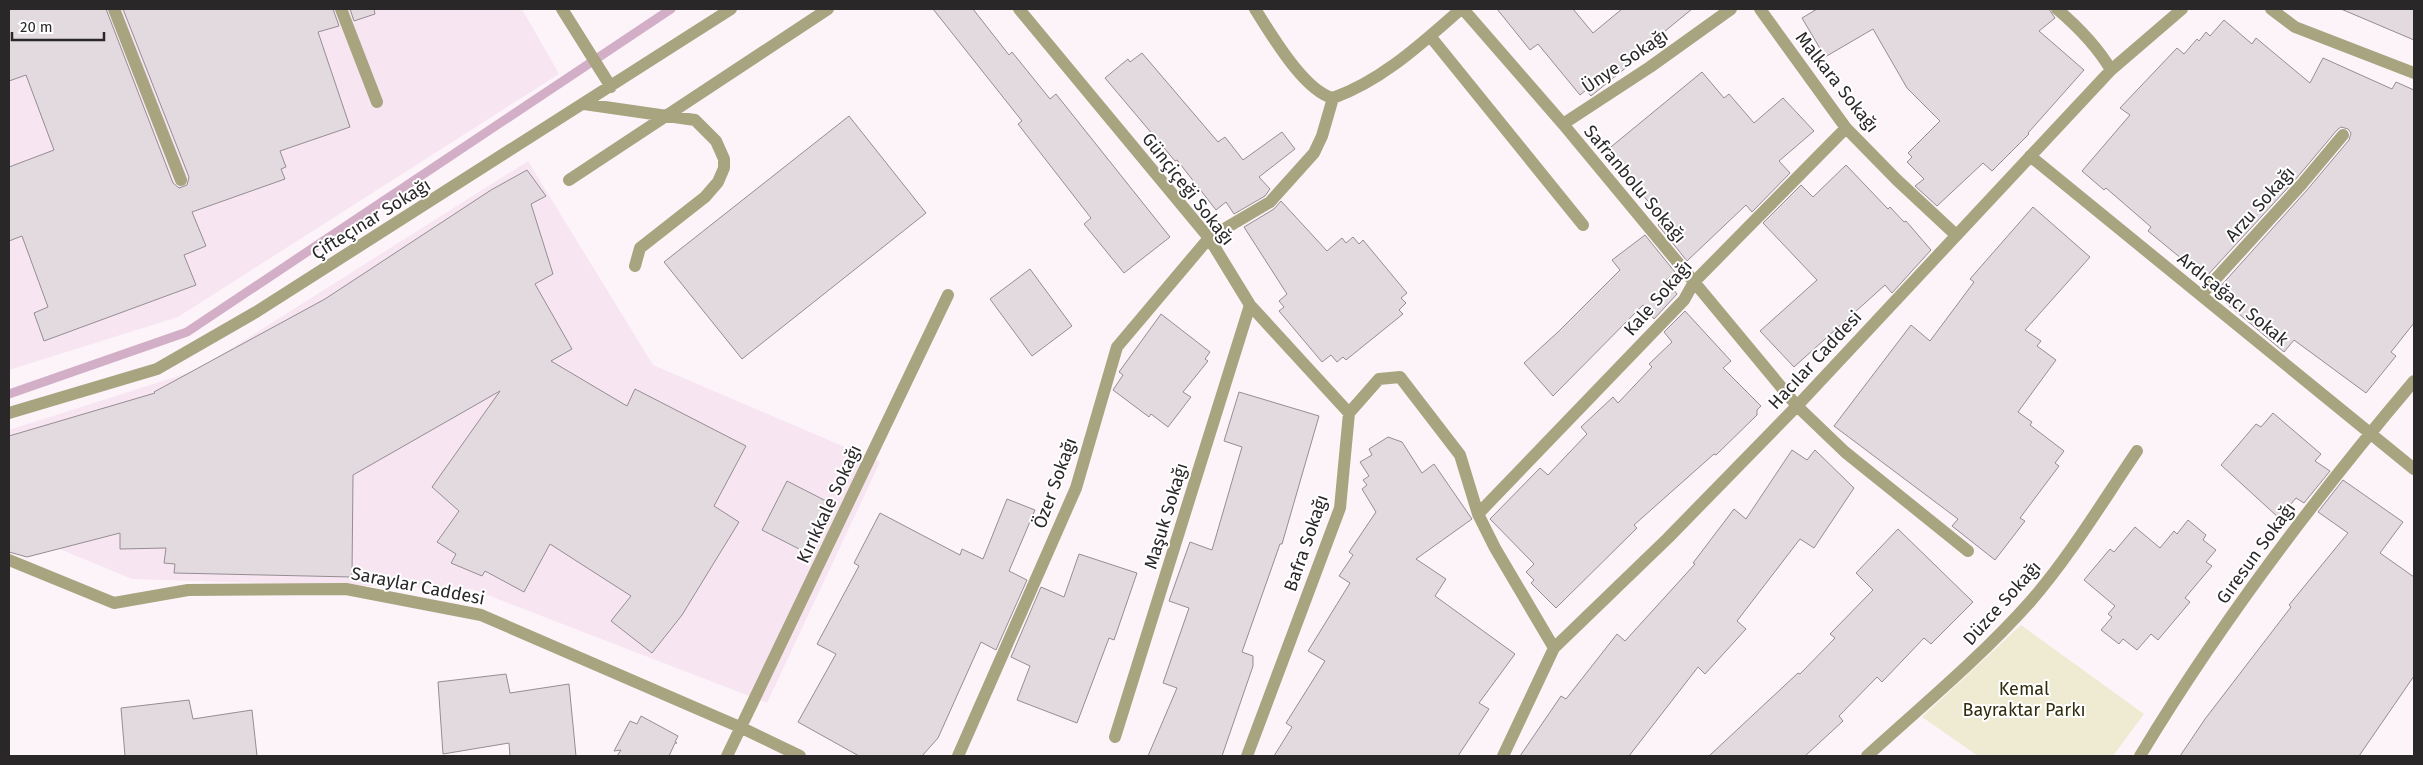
<svg xmlns="http://www.w3.org/2000/svg" width="2423" height="765" font-family="'Fira Sans',sans-serif">
<rect width="100%" height="100%" fill="#fdf4fa"/>
<path fill="#f7e6f1" d="M 9,9 L 522,9 L 559,74 L 178,317 L 9,370 Z
M 528,161 L 653,365 L 880,462 L 767,703 L 472,589 L 132,579 L 9,528 L 9,430 L 197,370 Z"/>
<path fill="#eeebd2" d="M 2021,625 L 2144,714 L 2113,756 L 1978,756 L 1922,717 Z"/>
<g fill="none" stroke-linecap="round" stroke-linejoin="round">
<path stroke="#d2afc7" stroke-width="9" d="M 9,394 L 187,332 L 671,9"/>
</g>
<path fill="#e2dadf" stroke="#958d92" d="M 9,9 L 106,9 L 173,183 L 179,188 L 187,185 L 189,177 L 123,9 L 333,9 L 339,26 L 318,32 L 350,127 L 280,151 L 286,167 L 281,169 L 285,179 L 192,212 L 206,246 L 184,255 L 196,285 L 44,341 L 34,313 L 48,307 L 22,236 L 9,241 L 9,167 L 54,150 L 26,75 L 9,81 Z
M 350,9 L 374,9 L 375,14 L 354,21 Z
M 933,9 L 973,9 L 1009,55 L 1012,52 L 1050,99 L 1056,94 L 1170,237 L 1124,273 L 1084,224 L 1091,218 L 1018,124 L 1022,121 Z
M 1497,9 L 1573,9 L 1593,33 L 1622,9 L 1692,9 L 1626,63 L 1628,66 L 1591,96 L 1586,90 L 1580,95 L 1538,44 L 1530,50 Z
M 1817,9 L 2049,9 L 2055,18 L 2039,31 L 2084,70 L 2028,133 L 2029,134 L 1992,171 L 1983,163 L 1937,206 L 1915,186 L 1924,179 L 1907,162 L 1912,157 L 1908,153 L 1940,121 L 1907,88 L 1873,29 L 1825,57 L 1802,18 Z
M 2341,9 L 2414,9 L 2414,40 Z
M 2224,20 L 2252,44 L 2256,38 L 2310,83 L 2323,58 L 2392,89 L 2396,82 L 2414,90 L 2414,323 L 2391,352 L 2396,356 L 2366,393 L 2294,340 L 2284,352 L 2225,302 L 2229,298 L 2218,289 L 2307,190 L 2349,140 L 2351,133 L 2348,129 L 2341,127 L 2337,130 L 2295,180 L 2205,278 L 2148,231 L 2151,227 L 2106,188 L 2104,190 L 2082,171 L 2130,115 L 2120,108 L 2177,48 L 2184,54 L 2197,39 L 2199,41 L 2206,32 L 2210,36 Z
M 1142,53 L 1218,142 L 1225,137 L 1243,160 L 1282,132 L 1295,149 L 1259,177 L 1270,189 L 1265,196 L 1234,214 L 1226,202 L 1216,210 L 1177,160 L 1175,161 L 1105,78 L 1128,59 L 1130,62 Z
M 1702,72 L 1724,98 L 1729,94 L 1754,123 L 1783,98 L 1814,131 L 1779,161 L 1790,173 L 1752,212 L 1746,205 L 1687,261 L 1658,225 L 1663,221 L 1657,212 L 1606,151 Z
M 849,116 L 926,213 L 742,359 L 664,262 Z
M 1846,165 L 1888,209 L 1890,207 L 1904,222 L 1906,221 L 1931,250 L 1892,293 L 1885,285 L 1794,367 L 1760,331 L 1817,280 L 1763,223 L 1801,185 L 1813,197 Z
M 527,170 L 546,196 L 531,204 L 553,274 L 535,284 L 572,349 L 551,361 L 627,406 L 635,389 L 746,446 L 714,506 L 739,522 L 682,615 L 652,653 L 611,621 L 631,596 L 550,544 L 524,592 L 485,571 L 482,576 L 451,563 L 456,554 L 437,542 L 459,511 L 432,487 L 500,391 L 353,475 L 352,577 L 174,573 L 175,564 L 164,563 L 166,548 L 120,549 L 120,533 L 27,557 L 9,552 L 9,436 L 155,393 L 154,392 L 325,299 L 491,190 Z
M 1281,201 L 1327,251 L 1342,238 L 1346,243 L 1353,237 L 1359,244 L 1363,240 L 1407,293 L 1401,298 L 1406,303 L 1399,310 L 1403,314 L 1346,360 L 1343,357 L 1337,362 L 1331,355 L 1322,362 L 1279,311 L 1284,307 L 1279,301 L 1287,294 L 1244,227 L 1274,209 Z
M 2033,207 L 2090,257 L 2025,330 L 2041,341 L 2037,346 L 2056,360 L 2018,412 L 2032,422 L 2030,425 L 2064,451 L 2055,463 L 2059,466 L 2020,518 L 2025,521 L 1995,560 L 1952,526 L 1958,519 L 1834,426 L 1911,325 L 1930,341 L 1974,282 L 1970,279 Z
M 1645,235 L 1675,272 L 1666,280 L 1677,294 L 1654,319 L 1643,305 L 1553,396 L 1524,363 L 1558,332 L 1620,270 L 1612,260 Z
M 1030,269 L 1072,326 L 1032,356 L 990,299 Z
M 1685,311 L 1731,361 L 1723,368 L 1761,406 L 1757,410 L 1757,415 L 1716,455 L 1714,454 L 1634,525 L 1637,528 L 1556,608 L 1531,583 L 1534,580 L 1526,572 L 1534,564 L 1490,519 L 1540,468 L 1548,475 L 1587,434 L 1581,427 L 1613,397 L 1618,403 L 1652,367 L 1649,364 L 1672,342 L 1664,332 Z
M 1161,314 L 1210,352 L 1205,359 L 1208,361 L 1183,392 L 1191,397 L 1168,427 L 1151,414 L 1149,417 L 1113,390 L 1123,375 L 1119,372 Z
M 1239,392 L 1319,416 L 1282,544 L 1280,544 L 1242,652 L 1253,656 L 1253,666 L 1222,756 L 1148,756 L 1177,688 L 1163,683 L 1189,608 L 1169,601 L 1190,542 L 1212,550 L 1242,447 L 1224,441 Z
M 2273,413 L 2321,454 L 2315,461 L 2330,471 L 2304,503 L 2296,498 L 2279,518 L 2221,465 L 2256,424 L 2261,427 Z
M 1388,437 L 1402,442 L 1422,473 L 1434,464 L 1472,519 L 1416,559 L 1446,579 L 1435,596 L 1515,654 L 1479,703 L 1489,709 L 1458,756 L 1274,756 L 1292,727 L 1286,723 L 1325,661 L 1308,651 L 1350,583 L 1339,576 L 1353,555 L 1349,552 L 1376,512 L 1362,489 L 1367,485 L 1363,480 L 1369,476 L 1360,462 L 1372,455 L 1369,449 Z
M 1792,450 L 1807,460 L 1815,450 L 1854,488 L 1814,548 L 1800,539 L 1737,621 L 1746,629 L 1705,674 L 1698,667 L 1629,756 L 1520,756 L 1561,696 L 1566,699 L 1617,634 L 1625,641 L 1695,564 L 1693,563 L 1734,509 L 1746,519 Z
M 2343,480 L 2403,522 L 2380,553 L 2414,577 L 2414,676 L 2359,756 L 2180,756 L 2205,719 L 2291,607 L 2289,605 L 2348,533 L 2318,512 Z
M 787,481 L 830,503 L 805,552 L 762,530 Z
M 1007,499 L 1035,510 L 1009,571 L 1027,580 L 996,650 L 981,642 L 938,738 L 922,756 L 859,756 L 798,722 L 836,654 L 817,644 L 859,566 L 854,563 L 880,513 L 960,555 L 962,549 L 983,559 Z
M 2188,520 L 2206,535 L 2203,540 L 2216,550 L 2206,562 L 2212,566 L 2185,598 L 2190,602 L 2158,640 L 2151,634 L 2137,650 L 2123,639 L 2119,644 L 2101,630 L 2112,617 L 2108,614 L 2115,606 L 2084,580 L 2110,549 L 2114,552 L 2135,527 L 2160,548 L 2174,531 L 2177,534 Z
M 1898,529 L 1973,602 L 1931,644 L 1924,638 L 1882,682 L 1877,677 L 1839,716 L 1843,721 L 1805,756 L 1709,756 L 1798,673 L 1800,674 L 1835,638 L 1830,634 L 1873,590 L 1856,573 Z
M 1079,554 L 1137,573 L 1114,640 L 1109,638 L 1077,723 L 1017,700 L 1030,666 L 1011,657 L 1041,587 L 1064,597 Z
M 506,674 L 510,693 L 569,684 L 576,756 L 510,756 L 509,743 L 443,754 L 438,682 Z
M 189,700 L 193,719 L 252,710 L 257,756 L 125,756 L 121,708 Z
M 641,716 L 678,736 L 675,742 L 677,743 L 675,743 L 669,756 L 617,756 L 621,750 L 614,751 L 630,721 L 637,724 Z"/>
<g fill="none" stroke-linecap="round" stroke-linejoin="round">
<path stroke="#a9a480" stroke-width="12" d="M 114,9 L 181,180
M 341,9 L 377,102
M 562,9 L 611,87
M 1019,9 L 1209,238 L 1250,305 L 1349,413
M 1255,9 C 1271,34 1304,91 1333,98 C 1383,80 1422,43 1461,9
M 1463,9 L 1563,124 L 1797,406 L 1845,452 L 1968,551
M 1760,9 L 1846,128 L 1897,180 L 1956,235
M 2057,9 C 2077,26 2097,46 2111,70
M 2271,9 L 2295,27 L 2414,73
M 1430,36 L 1583,225
M 584,104 L 695,120 L 716,141 L 724,159 L 724,168 L 718,182 L 705,197 L 640,248 L 635,266
M 1563,124 L 1650,67 L 1731,9
M 2030,156 L 2414,469
M 569,180 L 828,9
M 2201,295 L 2301,185 L 2343,135
M 9,413 L 157,369 L 256,312 L 731,9
M 1478,514 L 1684,300 L 1694,282 L 1846,128
M 9,560 L 114,603 L 188,590 L 346,589 L 481,615 L 742,728 L 800,756
M 1115,737 L 1250,305
M 727,756 L 948,295
M 958,756 L 1076,488 L 1117,347 L 1209,238 L 1270,202 L 1314,153 L 1322,136 L 1333,98
M 1247,756 L 1340,508 L 1349,413 L 1379,379 L 1400,377 L 1460,455 L 1478,514 L 1495,548 L 1554,648
M 1503,756 L 1554,648 L 1668,538 L 1797,406 L 2111,70 L 2182,9
M 1867,756 C 1922,706 1980,658 2030,602 C 2070,556 2103,501 2137,451
M 2140,756 C 2220,623 2314,499 2414,381"/>
</g>
<g text-anchor="middle" stroke-width="4" stroke-linejoin="round" paint-order="stroke">
<g font-size="18" fill="#2a2729" stroke="#fff">
<text transform="translate(1625 61) rotate(-34)" y="6">Ünye Sokağı</text>
<text transform="translate(1837 82) rotate(52)" y="6">Malkara Sokağı</text>
<text transform="translate(1635 184) rotate(50)" y="6">Safranbolu Sokağı</text>
<text transform="translate(1188 189) rotate(52)" y="6">Günçiçeği Sokağı</text>
<text transform="translate(2260 204) rotate(-48)" y="6">Arzu Sokağı</text>
<text transform="translate(371 219) rotate(-32)" y="6">Çifteçınar Sokağı</text>
<text transform="translate(1658 298) rotate(-49)" y="6">Kale Sokağı</text>
<text transform="translate(2233 299) rotate(39)" y="6">Ardıçağacı Sokak</text>
<text transform="translate(1815 360) rotate(-47)" y="6">Hacılar Caddesi</text>
<text transform="translate(1055 483) rotate(-70)" y="6">Özer Sokağı</text>
<text transform="translate(829 504) rotate(-65)" y="6">Kırıkkale Sokağı</text>
<text transform="translate(1166 516) rotate(-73)" y="6">Maşuk Sokağı</text>
<text transform="translate(1306 543) rotate(-71)" y="6">Bafra Sokağı</text>
<text transform="translate(2256 553) rotate(-54)" y="6">Gıresun Sokağı</text>
<text transform="translate(418 586) rotate(11)" y="6">Saraylar Caddesi</text>
<text transform="translate(2002 603) rotate(-48)" y="6">Düzce Sokağı</text>
</g>
<g font-size="18" fill="#312c0c" stroke="#fff">
<text x="2024" y="695">Kemal<tspan x="2024" dy="21">Bayraktar Parkı</tspan></text>
</g>
</g>
<rect width="2423" height="765" fill="none" stroke="#2a2729" stroke-width="20"/>
<path d="M12 32v8h92v-8" fill="none" stroke="#2a2729" stroke-width="2.5"/>
<text x="20" y="32" font-size="15" fill="#2a2729" stroke="#ffffff" stroke-width="4" paint-order="stroke">20 m</text>
</svg>
